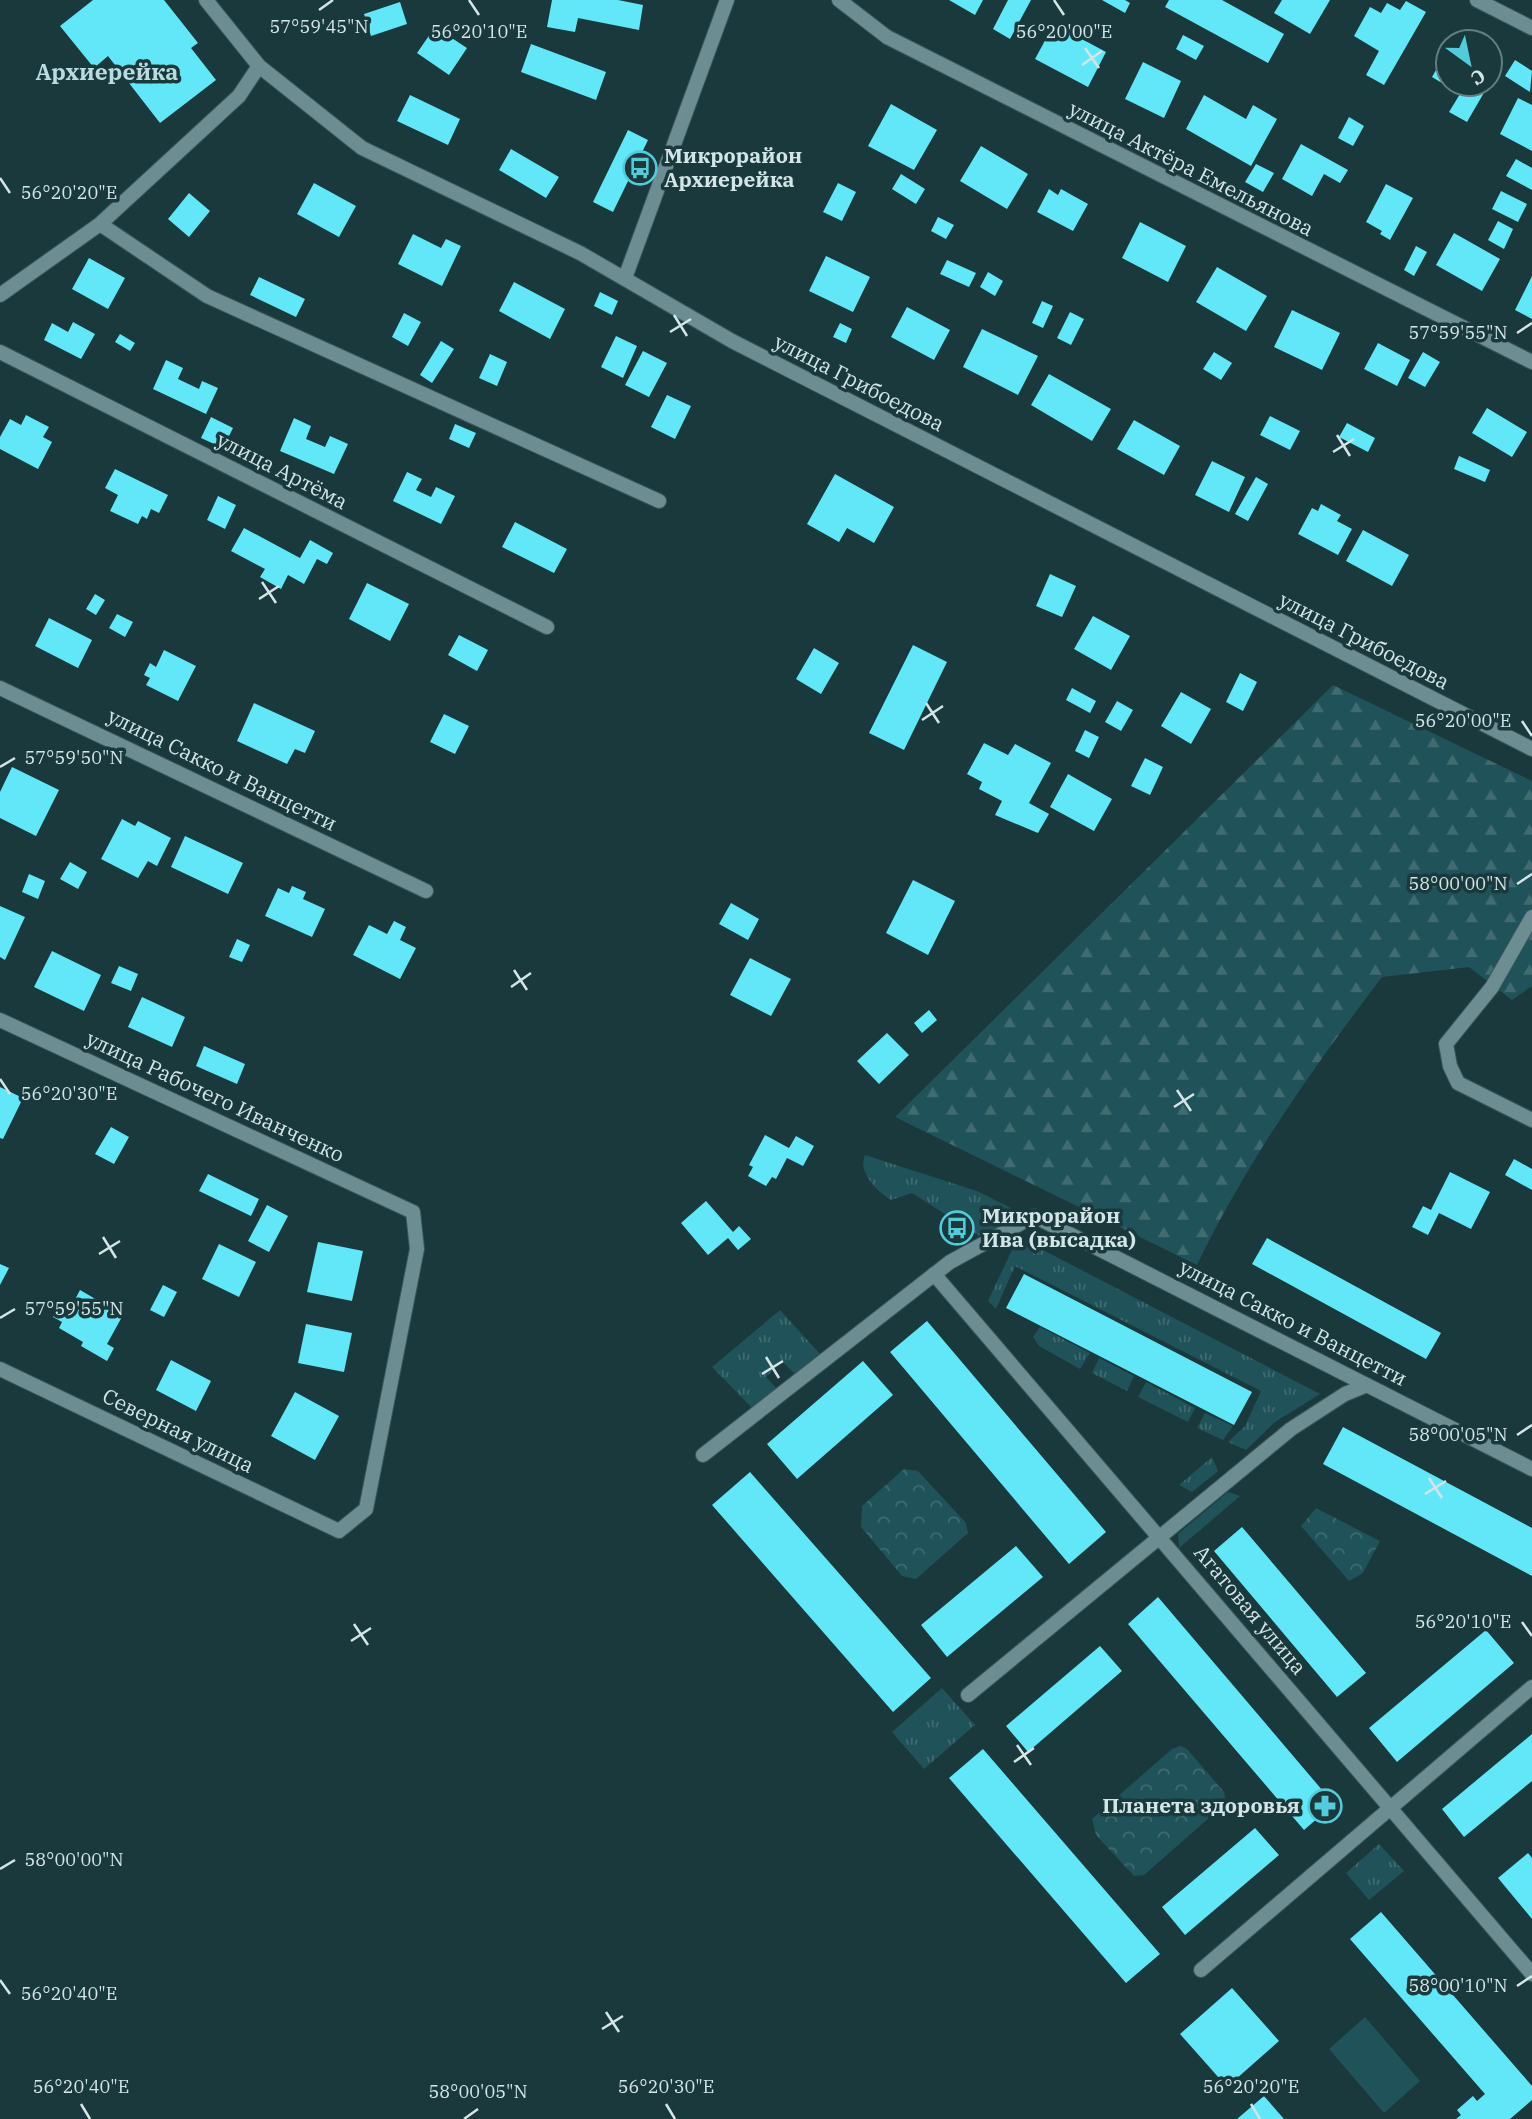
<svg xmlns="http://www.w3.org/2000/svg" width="1532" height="2119" font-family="'IBM Plex Serif',serif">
<defs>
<pattern id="grass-tufts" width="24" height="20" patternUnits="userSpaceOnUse" patternTransform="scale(1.75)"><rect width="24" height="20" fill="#205259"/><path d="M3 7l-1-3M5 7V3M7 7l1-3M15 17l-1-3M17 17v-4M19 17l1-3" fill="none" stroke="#406b71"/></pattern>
<pattern id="forest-firs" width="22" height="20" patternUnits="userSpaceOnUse" patternTransform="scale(1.75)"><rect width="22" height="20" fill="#205259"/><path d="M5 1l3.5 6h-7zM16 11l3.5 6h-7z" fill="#406b71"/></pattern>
<pattern id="park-crowns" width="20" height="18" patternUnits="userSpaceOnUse" patternTransform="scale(1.75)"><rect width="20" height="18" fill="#205259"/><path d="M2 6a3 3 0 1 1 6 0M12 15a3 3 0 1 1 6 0" fill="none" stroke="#406b71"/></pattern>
</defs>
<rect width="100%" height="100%" fill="#19393d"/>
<path fill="url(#grass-tufts)" d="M 865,1155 L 977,1191 L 1011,1208 L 1000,1228 L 981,1237 L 912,1193 L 891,1200 C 878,1192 857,1173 865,1155 Z
M 1018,1237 L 1320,1394 L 1275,1422 L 1246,1450 L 1228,1442 L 1245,1426 L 1261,1391 L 1015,1266 L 996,1309 L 988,1301 Z
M 780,1310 L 820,1354 L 795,1374 L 782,1361 L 766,1377 L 778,1390 L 754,1410 L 712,1367 Z
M 1040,1327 L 1090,1353 L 1080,1369 L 1039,1346 L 1033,1337 Z
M 1099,1358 L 1134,1376 L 1127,1391 L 1092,1373 Z
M 1146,1382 L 1195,1408 L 1188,1422 L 1138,1397 Z
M 1205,1413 L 1233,1426 L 1223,1440 L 1197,1428 Z
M 1212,1457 L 1218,1471 L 1192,1492 L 1179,1485 Z
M 1228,1492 L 1240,1496 L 1179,1548 L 1178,1534 Z
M 942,1688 L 975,1725 L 924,1769 L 892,1732 Z
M 1379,1844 L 1404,1871 L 1369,1900 L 1346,1873 Z"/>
<path fill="url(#forest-firs)" d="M 1333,685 L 1532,781 L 1532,986 L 1512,1000 L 1469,967 L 1382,977 C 1312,1069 1247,1161 1197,1265 L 895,1117 Z"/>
<path fill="url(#park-crowns)" d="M 904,1469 L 918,1471 L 966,1523 L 968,1533 L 916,1579 L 902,1576 L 861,1527 L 862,1506 Z
M 1316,1508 L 1380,1541 L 1363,1573 L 1349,1581 L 1301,1526 Z
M 1181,1746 L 1187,1749 L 1224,1792 L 1226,1803 L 1144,1875 L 1134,1876 L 1096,1835 L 1092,1819 L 1172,1749 Z"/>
<path fill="#205259" d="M 1365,2017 L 1420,2081 L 1384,2113 L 1329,2049 Z"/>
<path fill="#62e7f8" d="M 93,0 L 164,0 L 198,43 L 191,48 L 216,80 L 160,123 L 108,56 L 94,68 L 60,26 Z
M 552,0 L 618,0 L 643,5 L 639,30 L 578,18 L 575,32 L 547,27 Z
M 949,0 L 983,0 L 975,15 Z
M 1008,0 L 1031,0 L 1010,39 L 993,29 Z
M 1102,0 L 1125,0 L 1130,3 L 1125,13 Z
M 1169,0 L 1222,0 L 1284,34 L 1268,63 L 1165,7 Z
M 1282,0 L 1330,0 L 1310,34 L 1274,13 Z
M 1406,1 L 1426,12 L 1384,85 L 1366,75 L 1379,51 L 1354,36 L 1370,7 L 1381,13 L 1387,3 L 1400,10 Z
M 400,2 L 407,24 L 371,36 L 364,14 Z
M 1054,24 L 1106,52 L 1088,87 L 1035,59 Z
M 435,27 L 467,48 L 449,75 L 417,53 Z
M 1183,35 L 1204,46 L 1196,60 L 1176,49 Z
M 531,44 L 606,72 L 596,100 L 521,72 Z
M 1448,49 L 1448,84 L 1489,84 L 1467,122 L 1449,112 L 1460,94 L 1432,77 Z
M 1515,60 L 1532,71 L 1530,92 L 1505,76 Z
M 1143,62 L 1181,81 L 1164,118 L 1125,99 Z
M 410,95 L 460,119 L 448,145 L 397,121 Z
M 1204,95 L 1246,119 L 1253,105 L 1277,119 L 1251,166 L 1186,129 Z
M 1518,98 L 1532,105 L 1532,151 L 1500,134 Z
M 891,104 L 937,130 L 914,170 L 868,146 Z
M 1349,117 L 1364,126 L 1353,146 L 1338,138 Z
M 628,130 L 648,140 L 613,212 L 593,202 Z
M 1301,144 L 1348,170 L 1340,183 L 1324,174 L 1312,196 L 1282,179 Z
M 981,146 L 1028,174 L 1007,209 L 960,181 Z
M 511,149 L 559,177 L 546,198 L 499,170 Z
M 1516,159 L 1532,168 L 1532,190 L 1506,176 Z
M 1256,164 L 1274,173 L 1263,192 L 1245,182 Z
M 901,174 L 925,189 L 916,204 L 892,189 Z
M 314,183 L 356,206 L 339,237 L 297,214 Z
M 838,183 L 856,192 L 842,221 L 823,212 Z
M 1386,184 L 1413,198 L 1390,240 L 1380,234 L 1382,231 L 1366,222 Z
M 1049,189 L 1058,195 L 1061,189 L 1088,204 L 1073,231 L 1037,212 Z
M 1501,191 L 1527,204 L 1518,222 L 1492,209 Z
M 189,193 L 210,211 L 189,237 L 168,219 Z
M 938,217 L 954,225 L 946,239 L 931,231 Z
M 1498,221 L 1513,229 L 1504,249 L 1488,240 Z
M 1140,222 L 1186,246 L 1168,282 L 1122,258 Z
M 1454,233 L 1500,259 L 1482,291 L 1436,265 Z
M 413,234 L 441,248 L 446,239 L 461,246 L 442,286 L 398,264 Z
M 1416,246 L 1427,252 L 1414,276 L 1404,270 Z
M 826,256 L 870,277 L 853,312 L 809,291 Z
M 89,258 L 125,278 L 108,309 L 72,289 Z
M 947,260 L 976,273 L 969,287 L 940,274 Z
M 1217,267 L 1267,296 L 1246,331 L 1196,302 Z
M 988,272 L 1003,281 L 995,296 L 980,287 Z
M 1532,276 L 1532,319 L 1515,310 Z
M 259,277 L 305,299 L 296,317 L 250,295 Z
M 514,282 L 565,309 L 550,339 L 499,311 Z
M 600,292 L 618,301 L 612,315 L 594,306 Z
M 1042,301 L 1053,306 L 1043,328 L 1032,323 Z
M 907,307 L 950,330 L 934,360 L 891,337 Z
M 1292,310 L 1340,333 L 1322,370 L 1274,347 Z
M 1070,312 L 1084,319 L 1071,345 L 1057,338 Z
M 404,313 L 421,322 L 408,346 L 392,337 Z
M 73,322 L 95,334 L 81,359 L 44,340 L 52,323 L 68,332 Z
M 840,323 L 852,329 L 846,343 L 833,337 Z
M 982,329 L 1038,356 L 1018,395 L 963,367 Z
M 120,334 L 135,343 L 130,351 L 115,342 Z
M 616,336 L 637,346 L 623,378 L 601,367 Z
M 441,341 L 454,349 L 432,383 L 420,375 Z
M 1378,343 L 1410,360 L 1397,386 L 1364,369 Z
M 643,351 L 667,363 L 649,397 L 625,385 Z
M 1214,352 L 1232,363 L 1221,380 L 1203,369 Z
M 1423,352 L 1440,362 L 1425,387 L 1408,378 Z
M 490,354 L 507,362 L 497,386 L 479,378 Z
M 166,360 L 183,368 L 178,379 L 199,389 L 202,381 L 218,388 L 206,414 L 153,389 Z
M 1049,374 L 1111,409 L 1092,441 L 1031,405 Z
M 667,395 L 691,406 L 675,439 L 651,427 Z
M 1487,408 L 1527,432 L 1512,457 L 1472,433 Z
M 26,415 L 49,427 L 43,437 L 52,442 L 38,469 L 0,449 L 0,437 L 10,419 L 21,425 Z
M 1270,416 L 1300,431 L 1290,450 L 1260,435 Z
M 211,417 L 233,428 L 223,448 L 201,438 Z
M 294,418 L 311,426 L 306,439 L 325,447 L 330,436 L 348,444 L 334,474 L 280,451 Z
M 1134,420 L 1180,446 L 1164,475 L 1117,449 Z
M 1347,423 L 1375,438 L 1368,452 L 1339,437 Z
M 455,424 L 476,433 L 469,448 L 449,439 Z
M 1459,456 L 1490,470 L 1485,482 L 1454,469 Z
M 1212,461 L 1245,477 L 1229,512 L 1195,495 Z
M 115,469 L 168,495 L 159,513 L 151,509 L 147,519 L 142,516 L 138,524 L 110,511 L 118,495 L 105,488 Z
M 407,472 L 422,479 L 416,490 L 431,497 L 436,487 L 455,496 L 441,524 L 393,501 Z
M 835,474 L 894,507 L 874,543 L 847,528 L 839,542 L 807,524 Z
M 1256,477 L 1268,484 L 1248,521 L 1235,514 Z
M 218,496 L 236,505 L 225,529 L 207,520 Z
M 1321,504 L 1341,515 L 1337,521 L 1352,529 L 1338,555 L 1298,534 L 1312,508 L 1318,511 Z
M 515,522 L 567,549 L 554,573 L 502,547 Z
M 244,528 L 300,558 L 310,540 L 333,553 L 327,564 L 317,559 L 304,584 L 288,575 L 281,589 L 260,577 L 265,569 L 231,551 Z
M 1363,530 L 1409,555 L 1392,586 L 1346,561 Z
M 1050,574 L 1076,586 L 1062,617 L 1036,606 Z
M 367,583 L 409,604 L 390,641 L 349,619 Z
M 95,594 L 105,600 L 96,615 L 86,609 Z
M 117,614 L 133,622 L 125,637 L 109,628 Z
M 1093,616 L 1130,636 L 1111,670 L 1074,649 Z
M 49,618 L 92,640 L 78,668 L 35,646 Z
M 459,635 L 488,650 L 477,671 L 448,655 Z
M 913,645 L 947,662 L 904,750 L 869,733 Z
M 814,648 L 839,663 L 821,694 L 796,679 Z
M 164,650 L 196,666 L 178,701 L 146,685 L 150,678 L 144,675 L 150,663 L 156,667 Z
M 1240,673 L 1257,682 L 1243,711 L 1226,702 Z
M 1072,688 L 1096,701 L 1090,713 L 1066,700 Z
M 1181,692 L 1211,709 L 1191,744 L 1161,726 Z
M 1117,701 L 1133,710 L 1121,731 L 1105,722 Z
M 254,703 L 315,731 L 305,753 L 295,749 L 287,764 L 237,741 Z
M 444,714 L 469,726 L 455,754 L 430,742 Z
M 1085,730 L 1099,737 L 1089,758 L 1075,751 Z
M 984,743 L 1008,755 L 1015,744 L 1051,763 L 1029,803 L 1049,814 L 1038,833 L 995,815 L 1002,801 L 979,789 L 982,782 L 967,774 Z
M 1145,758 L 1163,767 L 1150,795 L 1131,786 Z
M 12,767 L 59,790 L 36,836 L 0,818 L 0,792 Z
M 1068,774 L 1112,799 L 1094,831 L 1050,807 Z
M 122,819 L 135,826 L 138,821 L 171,838 L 157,866 L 148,861 L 138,878 L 101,859 Z
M 185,836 L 243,863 L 228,894 L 171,867 Z
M 70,862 L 87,872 L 78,889 L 60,879 Z
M 29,874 L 45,881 L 38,899 L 22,892 Z
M 913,880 L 955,901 L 928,955 L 886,933 Z
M 292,886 L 306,892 L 303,899 L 325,909 L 312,937 L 265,916 L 278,888 L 289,893 Z
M 731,903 L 759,919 L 748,940 L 719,924 Z
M 0,906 L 25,917 L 5,960 L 0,957 Z
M 394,921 L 406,927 L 400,940 L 416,948 L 400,979 L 353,955 L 369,925 L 387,934 Z
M 237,939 L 250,945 L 242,962 L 229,957 Z
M 52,951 L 101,975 L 84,1011 L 34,987 Z
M 750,958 L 791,979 L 771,1016 L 730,995 Z
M 119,966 L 138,974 L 131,991 L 111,983 Z
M 142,997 L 185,1017 L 172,1047 L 128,1027 Z
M 929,1010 L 937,1020 L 922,1033 L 914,1023 Z
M 887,1033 L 909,1055 L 879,1084 L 857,1061 Z
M 204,1046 L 245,1064 L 237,1084 L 196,1066 Z
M 0,1087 L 23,1098 L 3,1139 L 0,1138 Z
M 111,1127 L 129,1137 L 114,1164 L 95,1154 Z
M 765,1135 L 789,1148 L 796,1136 L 814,1146 L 803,1166 L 787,1158 L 776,1179 L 772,1177 L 766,1186 L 748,1176 L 753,1167 L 749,1165 Z
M 1514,1159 L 1532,1169 L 1532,1190 L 1505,1175 Z
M 1450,1172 L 1490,1192 L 1471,1229 L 1439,1213 L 1428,1235 L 1412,1227 L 1423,1206 L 1431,1210 Z
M 208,1174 L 259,1199 L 251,1216 L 199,1191 Z
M 706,1201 L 733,1232 L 739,1226 L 751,1239 L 738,1250 L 728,1238 L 708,1255 L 681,1223 Z
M 267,1205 L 288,1216 L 269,1252 L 248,1241 Z
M 1267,1238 L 1441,1333 L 1426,1359 L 1252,1264 Z
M 318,1242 L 363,1251 L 352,1301 L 307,1292 Z
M 219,1244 L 256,1262 L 239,1297 L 202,1279 Z
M 0,1264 L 9,1268 L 0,1285 Z
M 1024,1274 L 1252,1392 L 1234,1425 L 1006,1308 Z
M 163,1285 L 177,1292 L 164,1317 L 150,1310 Z
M 80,1290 L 123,1315 L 107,1344 L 114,1348 L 107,1361 L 81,1346 L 83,1342 L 59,1328 L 62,1322 L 53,1317 L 59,1306 L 69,1311 Z
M 927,1321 L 1106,1532 L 1069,1564 L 890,1352 Z
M 306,1324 L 352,1333 L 344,1372 L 298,1363 Z
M 171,1360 L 211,1381 L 196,1411 L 156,1390 Z
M 863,1361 L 893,1395 L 797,1479 L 767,1444 Z
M 295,1392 L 339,1416 L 315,1460 L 271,1436 Z
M 1343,1427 L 1532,1528 L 1532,1576 L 1323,1464 Z
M 750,1472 L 931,1678 L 893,1712 L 712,1505 Z
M 1242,1527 L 1366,1673 L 1337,1697 L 1214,1551 Z
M 1016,1546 L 1043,1577 L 947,1657 L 921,1625 Z
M 1158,1597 L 1334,1804 L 1304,1830 L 1128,1624 Z
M 1486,1630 L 1514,1663 L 1397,1762 L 1369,1728 Z
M 1100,1646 L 1122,1671 L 1028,1752 L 1006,1726 Z
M 1532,1734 L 1532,1781 L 1464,1837 L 1442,1809 Z
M 983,1749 L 1160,1954 L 1126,1983 L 949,1778 Z
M 1255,1828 L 1279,1855 L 1185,1935 L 1162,1907 Z
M 1528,1853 L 1532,1858 L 1532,1919 L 1498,1878 Z
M 1381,1912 L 1532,2086 L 1532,2100 L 1510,2119 L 1456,2119 L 1461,2115 L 1457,2110 L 1473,2096 L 1477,2101 L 1485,2094 L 1350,1939 Z
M 1232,1988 L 1279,2041 L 1227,2087 L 1180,2034 Z
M 1264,2096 L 1284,2119 L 1237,2119 Z"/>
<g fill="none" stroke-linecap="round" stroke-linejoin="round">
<defs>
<path id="minor" d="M 839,0 L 887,37 L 1532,362
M 1477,0 L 1532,28
M 100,224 L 207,296 L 659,501
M 0,295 L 100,224 L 239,96 L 259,66
M 0,352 L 547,627
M 0,688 L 426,891
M 1532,917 L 1492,987 L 1446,1044 L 1450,1066 L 1458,1083 L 1532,1120
M 0,1020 L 413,1212 L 417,1249 L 366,1509 L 339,1531 L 0,1369
M 934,1274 L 1532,1974
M 703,1455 L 950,1262 L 1034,1216 L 1532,1469
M 968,1695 L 1291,1429 L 1345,1394 L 1367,1385
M 1201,1970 L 1532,1687"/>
<path id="tertiary" d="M 206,0 L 259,66 L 362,148 L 580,253 L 732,341 L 1532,749
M 625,278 L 727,0"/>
</defs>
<use href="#minor" stroke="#3b575b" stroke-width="16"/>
<use href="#tertiary" stroke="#3b575b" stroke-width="16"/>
<use href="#minor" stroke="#6c8d92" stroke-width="14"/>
<use href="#tertiary" stroke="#6c8d92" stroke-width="14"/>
</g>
<path fill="none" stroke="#d3e5e7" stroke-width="2.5" d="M 469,0 L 479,15M 1054,0 L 1064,15M 319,10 L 333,0M 1085,48 L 1099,68M 1082,65 L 1102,51M 0,178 L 10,193M 674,315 L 687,336M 670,332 L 691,319M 1517,333 L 1532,323M 1337,435 L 1350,456M 1333,452 L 1354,439M 262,582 L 276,603M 259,599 L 279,586M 926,703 L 939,723M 922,720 L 943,706M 1522,721 L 1532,736M 0,767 L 15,758M 1517,884 L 1532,874M 514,970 L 527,990M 511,987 L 531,973M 0,1079 L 10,1094M 1177,1090 L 1191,1111M 1174,1107 L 1194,1094M 103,1237 L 116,1258M 99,1254 L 120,1241M 0,1318 L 15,1309M 766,1357 L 779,1378M 762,1374 L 783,1361M 1517,1435 L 1532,1425M 1429,1478 L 1442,1498M 1425,1494 L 1446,1481M 1522,1622 L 1532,1636M 354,1624 L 368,1645M 351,1641 L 371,1628M 1017,1745 L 1031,1765M 1014,1762 L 1034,1748M 0,1869 L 15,1860M 0,1980 L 10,1994M 1517,1986 L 1532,1976M 606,2012 L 619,2032M 602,2029 L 623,2016M 81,2104 L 90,2119M 666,2104 L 675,2119M 1251,2104 L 1260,2119M 464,2119 L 478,2109"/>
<defs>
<symbol id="bus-ring" viewBox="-11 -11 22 22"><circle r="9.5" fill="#19393d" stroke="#53cbda" stroke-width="1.5"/><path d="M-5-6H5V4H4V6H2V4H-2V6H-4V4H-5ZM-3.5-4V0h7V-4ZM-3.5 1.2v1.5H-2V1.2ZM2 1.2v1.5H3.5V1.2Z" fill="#53cbda"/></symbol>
<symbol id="pharmacy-ring" viewBox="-11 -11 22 22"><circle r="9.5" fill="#19393d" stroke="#53cbda" stroke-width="1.5"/><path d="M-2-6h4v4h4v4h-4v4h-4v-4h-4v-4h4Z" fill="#53cbda"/></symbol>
</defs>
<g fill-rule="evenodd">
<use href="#bus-ring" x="621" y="149" width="38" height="38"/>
<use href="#bus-ring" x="938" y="1209" width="38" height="38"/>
<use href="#pharmacy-ring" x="1306" y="1787" width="38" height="38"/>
</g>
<g text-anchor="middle" stroke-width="7" stroke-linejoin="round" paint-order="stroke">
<g font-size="21" font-weight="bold" fill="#d3e5e7" stroke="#19393d" text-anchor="start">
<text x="664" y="163">Микрорайон<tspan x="664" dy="24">Архиерейка</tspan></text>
<text x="982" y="1223">Микрорайон<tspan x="982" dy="24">Ива (высадка)</tspan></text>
<text x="1300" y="1813" text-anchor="end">Планета здоровья</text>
</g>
<g font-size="21" fill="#d3e5e7" stroke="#19393d">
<text transform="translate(1191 169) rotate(27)" y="7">улица Актёра Емельянова</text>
<text transform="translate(859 383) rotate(27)" y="7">улица Грибоедова</text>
<text transform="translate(282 471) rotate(27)" y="7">улица Артёма</text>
<text transform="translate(1364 641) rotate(27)" y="7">улица Грибоедова</text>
<text transform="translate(222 770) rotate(26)" y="7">улица Сакко и Ванцетти</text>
<text transform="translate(215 1097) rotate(25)" y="7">улица Рабочего Иванченко</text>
<text transform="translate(1293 1323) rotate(27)" y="7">улица Сакко и Ванцетти</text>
<text transform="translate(178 1431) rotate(26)" y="7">Северная улица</text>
<text transform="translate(1250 1610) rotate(50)" y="7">Агатовая улица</text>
</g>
<g font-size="23" font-weight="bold" fill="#b8dce1" stroke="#19393d">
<text x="107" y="80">Архиерейка</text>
</g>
</g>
<g font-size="18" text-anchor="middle" fill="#d3e5e7" stroke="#19393d" stroke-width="7" stroke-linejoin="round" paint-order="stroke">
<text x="319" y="33">57°59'45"N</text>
<text x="479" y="38">56°20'10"E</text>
<text x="1064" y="38">56°20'00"E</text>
<text x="69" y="199">56°20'20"E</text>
<text x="1458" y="339">57°59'55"N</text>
<text x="1463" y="727">56°20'00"E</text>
<text x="74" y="764">57°59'50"N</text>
<text x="1458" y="890">58°00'00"N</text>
<text x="69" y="1100">56°20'30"E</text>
<text x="74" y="1315">57°59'55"N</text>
<text x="1458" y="1441">58°00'05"N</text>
<text x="1463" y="1628">56°20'10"E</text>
<text x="74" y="1866">58°00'00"N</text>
<text x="1458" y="1992">58°00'10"N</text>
<text x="69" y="2000">56°20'40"E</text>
<text x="81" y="2093">56°20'40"E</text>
<text x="666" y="2093">56°20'30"E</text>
<text x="1251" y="2093">56°20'20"E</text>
<text x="478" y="2098">58°00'05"N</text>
</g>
<g transform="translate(1469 63) rotate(147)"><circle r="33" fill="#19393d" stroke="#637e81" stroke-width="2"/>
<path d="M0-5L12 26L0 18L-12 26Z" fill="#53cbda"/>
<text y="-10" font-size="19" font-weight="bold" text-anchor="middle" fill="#d3e5e7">С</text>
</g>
</svg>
